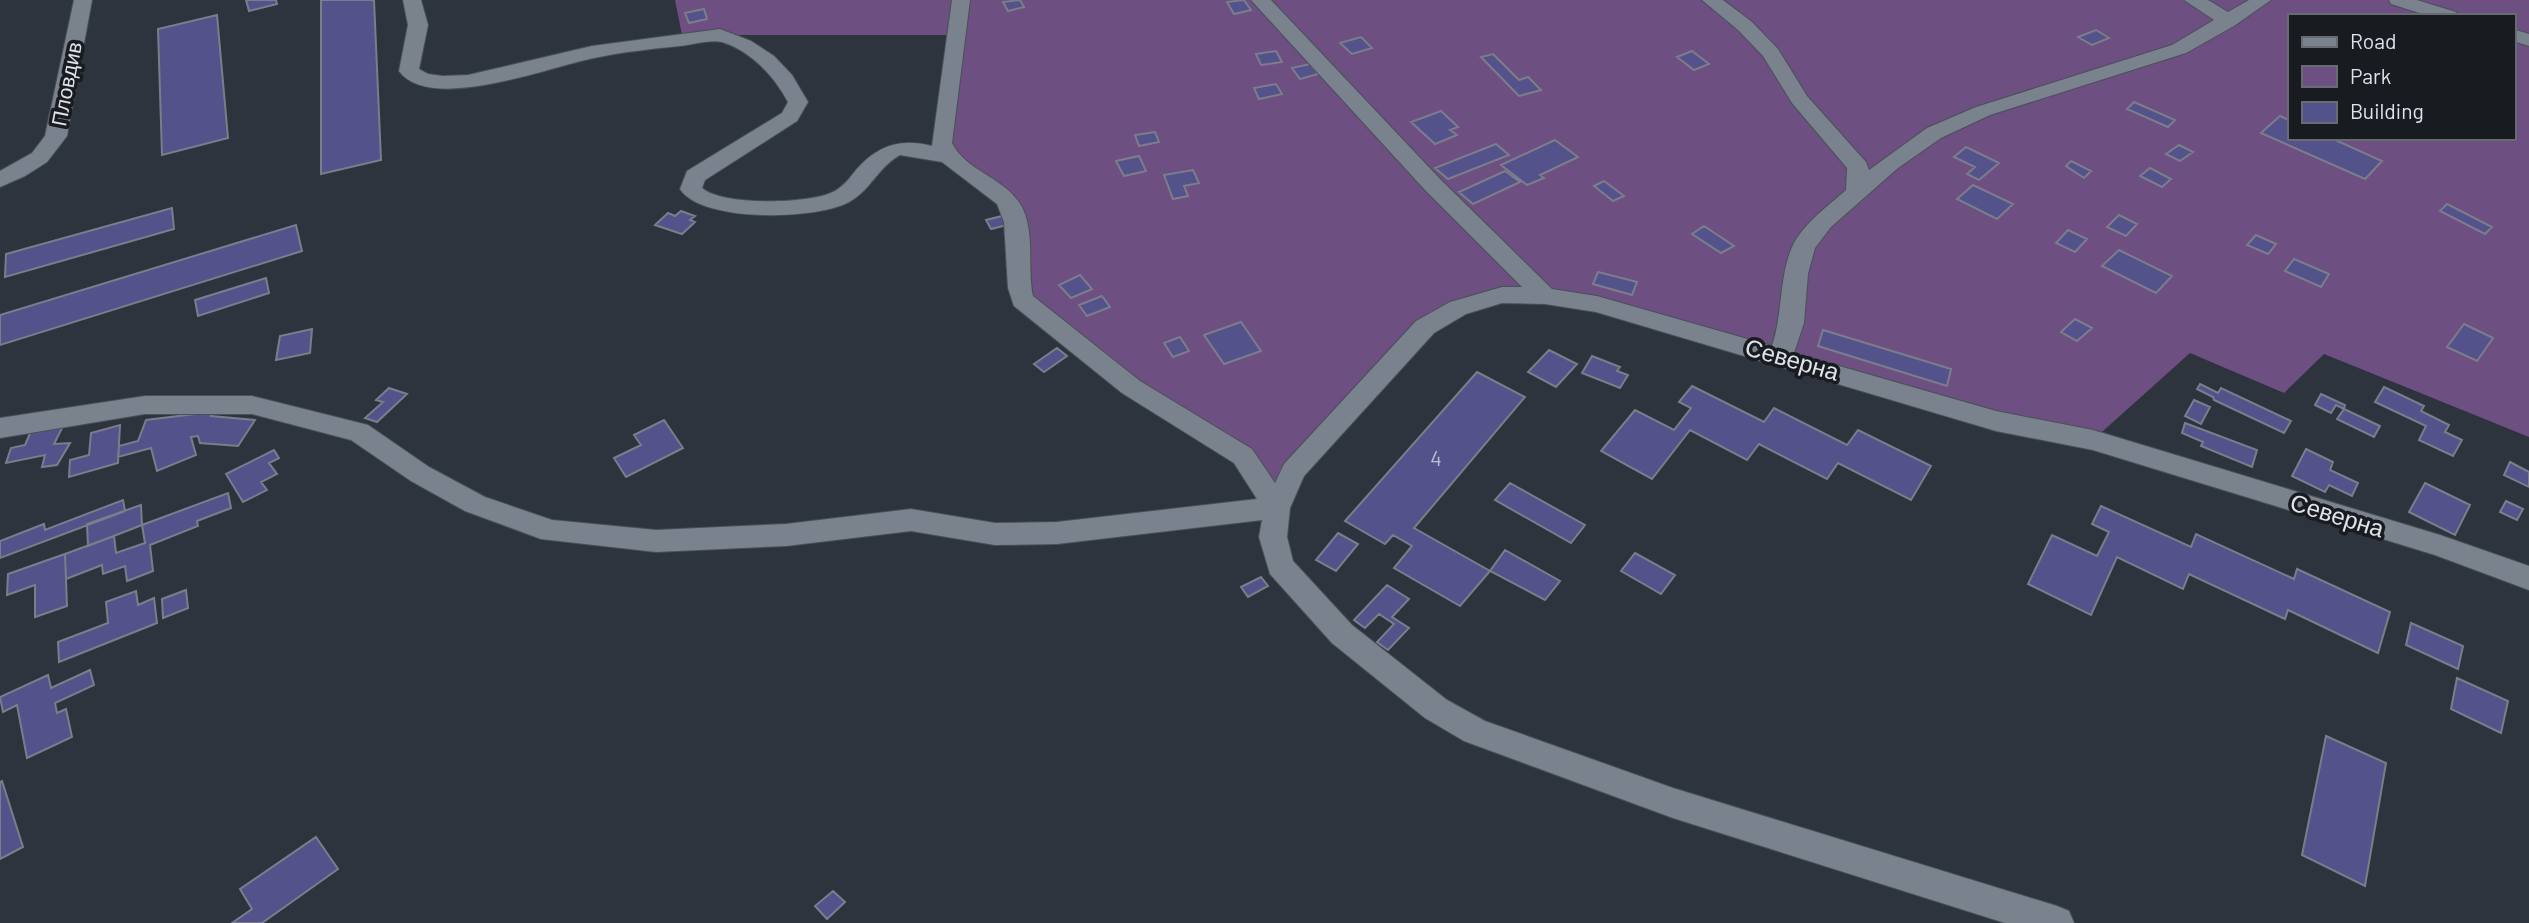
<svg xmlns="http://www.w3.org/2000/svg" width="2529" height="923" font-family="Barlow,sans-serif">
<rect width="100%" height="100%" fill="#2d343e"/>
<path fill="#6d4f82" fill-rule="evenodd" d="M 675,0 L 2529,0 L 2529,437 L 2324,354 L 2284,393 L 2190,353 L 2093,440 L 1597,304 L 1502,295 L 1425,327 L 1277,508 L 1242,456 L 1022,300 L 1018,221 L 946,156 L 955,35 L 720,35 L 683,40 ZM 2289,16 L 2513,16 L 2513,138 L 2289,138 Z"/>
<path fill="#53528a" stroke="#7c7d8a" stroke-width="2" d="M 246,0 L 276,0 L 277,4 L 249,11 Z
M 321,0 L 374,0 L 381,160 L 321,174 Z
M 1020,0 L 1024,7 L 1008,11 L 1003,2 Z
M 1244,0 L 1251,10 L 1234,14 L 1227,2 Z
M 704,9 L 707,19 L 689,23 L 685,13 Z
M 217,15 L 228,138 L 162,155 L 158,29 Z
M 2096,30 L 2109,38 L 2092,45 L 2078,37 Z
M 1361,37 L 1372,48 L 1352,54 L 1340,43 Z
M 1276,51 L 1282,62 L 1261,65 L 1256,54 Z
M 1692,51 L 1709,64 L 1694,70 L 1677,57 Z
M 1493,54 L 1519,80 L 1528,77 L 1541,90 L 1519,96 L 1481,57 Z
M 1310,64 L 1318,74 L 1300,79 L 1292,68 Z
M 1276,84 L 1282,94 L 1259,99 L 1254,88 Z
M 2134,102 L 2175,120 L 2168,127 L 2127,109 Z
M 1441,111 L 1458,127 L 1450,130 L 1457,135 L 1435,144 L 1411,122 Z
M 2280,116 L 2289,120 L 2289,138 L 2331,138 L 2382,161 L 2365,179 L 2261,133 Z
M 1155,132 L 1159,142 L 1139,146 L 1135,135 Z
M 1555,140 L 1578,157 L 1540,175 L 1544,178 L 1527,185 L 1501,165 Z
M 1496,144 L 1509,155 L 1448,179 L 1435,168 Z
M 2179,145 L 2193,152 L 2180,161 L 2166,154 Z
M 1966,147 L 1999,163 L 1979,180 L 1967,174 L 1975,167 L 1954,157 Z
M 1139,156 L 1146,171 L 1124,176 L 1116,161 Z
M 2071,161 L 2091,171 L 2084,178 L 2066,166 Z
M 2150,168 L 2171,179 L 2162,187 L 2140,176 Z
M 1193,170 L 1199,183 L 1184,186 L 1188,196 L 1173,199 L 1164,175 Z
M 1505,171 L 1520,182 L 1473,204 L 1459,192 Z
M 1604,181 L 1624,196 L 1613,201 L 1594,186 Z
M 1973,185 L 2013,204 L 1997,219 L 1957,199 Z
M 2447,204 L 2492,227 L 2485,234 L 2440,211 Z
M 172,208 L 174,229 L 5,277 L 6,254 Z
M 681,211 L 695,216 L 690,220 L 695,222 L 682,234 L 655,225 L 668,213 L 675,216 Z
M 2119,215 L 2137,224 L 2126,236 L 2107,227 Z
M 1002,216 L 1007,225 L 991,229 L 986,220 Z
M 296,225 L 302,251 L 0,345 L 0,315 Z
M 1704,226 L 1734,246 L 1721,253 L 1692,234 Z
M 2068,230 L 2087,239 L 2075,252 L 2056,243 Z
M 2256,235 L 2276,244 L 2268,254 L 2247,245 Z
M 2119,250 L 2172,276 L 2156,293 L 2102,266 Z
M 2294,259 L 2329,274 L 2321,287 L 2285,271 Z
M 1598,272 L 1637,282 L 1632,295 L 1593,284 Z
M 1080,275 L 1092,289 L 1071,298 L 1059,285 Z
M 266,278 L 269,293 L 198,316 L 195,300 Z
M 1102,296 L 1110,307 L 1087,316 L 1079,305 Z
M 2075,319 L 2092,328 L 2077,341 L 2061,332 Z
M 1241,322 L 1261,351 L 1224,364 L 1204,335 Z
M 2464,324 L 2493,338 L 2477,361 L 2447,347 Z
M 312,329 L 310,353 L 276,360 L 280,336 Z
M 1823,330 L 1951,369 L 1947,386 L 1818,346 Z
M 1180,337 L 1189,351 L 1173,357 L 1164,343 Z
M 1057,348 L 1067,356 L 1044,372 L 1034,364 Z
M 1549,350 L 1577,364 L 1556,387 L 1528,372 Z
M 1592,356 L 1620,367 L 1617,371 L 1628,375 L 1620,388 L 1582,373 Z
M 1477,372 L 1525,397 L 1414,528 L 1490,571 L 1460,606 L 1394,568 L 1412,546 L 1393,535 L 1385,544 L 1345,521 Z
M 2200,384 L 2218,393 L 2221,388 L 2291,421 L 2284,433 L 2214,400 L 2213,397 L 2197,389 Z
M 1692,386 L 1764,422 L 1774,408 L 1847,445 L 1858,430 L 1931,466 L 1911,500 L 1838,463 L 1827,479 L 1759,444 L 1747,460 L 1690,430 L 1652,479 L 1601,451 L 1635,410 L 1674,430 L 1691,408 L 1679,402 Z
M 2384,387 L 2424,406 L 2421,411 L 2449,425 L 2445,432 L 2462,440 L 2453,456 L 2419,440 L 2426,426 L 2375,402 Z
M 389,388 L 407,394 L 377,422 L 365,418 L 383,402 L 376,400 Z
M 2321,394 L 2345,405 L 2344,409 L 2336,405 L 2331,413 L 2315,405 Z
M 2194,400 L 2210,407 L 2201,424 L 2185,416 Z
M 2344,409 L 2380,426 L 2374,437 L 2337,419 Z
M 212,412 L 211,416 L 255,420 L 238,446 L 200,443 L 198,436 L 191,437 L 196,455 L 157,471 L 151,448 L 118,457 L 119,446 L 138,441 L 146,420 Z
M 664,420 L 683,448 L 626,477 L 614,458 L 641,445 L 634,435 Z
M 2185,423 L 2257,450 L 2252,467 L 2201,446 L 2203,442 L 2182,433 Z
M 120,425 L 118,463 L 69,477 L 70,460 L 89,455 L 91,433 Z
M 63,426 L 54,444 L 70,443 L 57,465 L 42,467 L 45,455 L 6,463 L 11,448 L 25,445 L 31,431 Z
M 2306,449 L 2333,462 L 2330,470 L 2358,483 L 2352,496 L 2329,485 L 2325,492 L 2292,476 Z
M 274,450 L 279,458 L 269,463 L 277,474 L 261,482 L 267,490 L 243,502 L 226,474 Z
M 2510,462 L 2529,472 L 2529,487 L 2504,475 Z
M 1510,483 L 1585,525 L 1571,543 L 1495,500 Z
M 2425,483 L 2470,505 L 2455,535 L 2409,512 Z
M 228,493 L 231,508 L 197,521 L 198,526 L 150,545 L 153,571 L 127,581 L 125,566 L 103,574 L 102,565 L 66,579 L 65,554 L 114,536 L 116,553 L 145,543 L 142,525 Z
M 123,500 L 125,511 L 0,558 L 0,541 L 44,524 L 45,530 Z
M 2506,501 L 2523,509 L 2517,520 L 2500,512 Z
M 141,505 L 142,525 L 88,546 L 87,524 Z
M 2101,506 L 2191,547 L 2196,534 L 2294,579 L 2297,569 L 2390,612 L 2378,653 L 2288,610 L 2285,619 L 2189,574 L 2183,589 L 2117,557 L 2091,615 L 2028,584 L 2052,535 L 2097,556 L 2109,532 L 2092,524 Z
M 1338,533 L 1358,544 L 1336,571 L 1316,560 Z
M 1505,550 L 1560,581 L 1545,600 L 1490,571 Z
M 1635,553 L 1675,575 L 1661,594 L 1621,571 Z
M 65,554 L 67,606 L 35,617 L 35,585 L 7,595 L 8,574 Z
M 1261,577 L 1268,586 L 1248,597 L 1241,587 Z
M 1387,585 L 1409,599 L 1392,617 L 1409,628 L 1388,650 L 1377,642 L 1394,624 L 1379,614 L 1365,628 L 1354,620 Z
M 186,590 L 188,608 L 163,618 L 162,599 Z
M 136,591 L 138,605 L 154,598 L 157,623 L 59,662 L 58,642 L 108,623 L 106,602 Z
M 2411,623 L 2463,646 L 2458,669 L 2406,645 Z
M 90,670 L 94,685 L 55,703 L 57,713 L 66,709 L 72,737 L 27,758 L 17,705 L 3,712 L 0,697 L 48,675 L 51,688 Z
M 2457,678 L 2508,701 L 2501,733 L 2451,709 Z
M 2326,736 L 2386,763 L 2365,886 L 2302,855 Z
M 2,781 L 23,847 L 0,859 L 0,782 Z
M 316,837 L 338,869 L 262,923 L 232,923 L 252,909 L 240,889 Z
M 833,891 L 845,902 L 827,919 L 815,906 Z"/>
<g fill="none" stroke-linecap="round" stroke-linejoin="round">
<defs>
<path id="minor" d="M 74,0 L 92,0 L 67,136 L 47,162 L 25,176 L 0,187 L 0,171 L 32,153 L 45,136 Z
M 403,0 L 421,0 L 428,25 L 419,69 L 428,74 L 443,76 L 468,75 L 592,46 L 720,29 L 751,41 L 774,56 L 792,75 L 808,102 L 797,121 L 705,180 L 702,188 C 722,206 809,204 833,192 C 843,187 850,178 856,170 C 878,145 900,138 932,146 L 952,0 L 970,0 L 952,143 C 967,173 1007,177 1023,209 C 1035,236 1027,268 1033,296 L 1140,381 L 1252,449 L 1275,483 L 1284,464 L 1416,321 L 1450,302 L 1502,287 L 1522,287 L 1425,190 L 1251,0 L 1271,0 L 1441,180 L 1552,289 L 1597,296 L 1772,346 C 1783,313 1779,274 1793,245 C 1804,223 1828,206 1846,190 L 1847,168 L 1792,103 L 1763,56 L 1738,30 L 1702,0 L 1723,0 L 1752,22 L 1778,49 L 1807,96 L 1866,162 L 1869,170 L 1927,128 L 1976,107 L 2172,45 L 2214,20 L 2184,0 L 2208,0 L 2228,12 L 2249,0 L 2271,0 L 2234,26 L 2186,53 L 1990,115 L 1941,138 L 1898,168 L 1831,227 L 1815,248 L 1808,274 L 1804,323 L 1794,353 L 1996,411 L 2093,430 L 2440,535 L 2529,566 L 2529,590 L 2435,555 L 2093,450 L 1996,431 L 1596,312 L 1545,304 L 1502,303 L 1466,314 L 1434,333 L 1304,476 L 1290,508 L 1287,537 L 1293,561 L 1352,625 L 1447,700 L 1485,721 L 1673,788 L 2057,906 L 2069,911 L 2074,923 L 2005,923 L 1673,818 L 1464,741 L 1425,718 L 1332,643 L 1270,574 L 1259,537 L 1262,520 L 1057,544 L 995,545 L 911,531 L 786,546 L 656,552 L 541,539 L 465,511 L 411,481 L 351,440 L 252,414 L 145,414 L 0,438 L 0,418 L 145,396 L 252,396 L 368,425 L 429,467 L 485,497 L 552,520 L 656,530 L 786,524 L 911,509 L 995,523 L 1057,522 L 1257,499 L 1234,463 L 1122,393 L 1014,306 L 1008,288 L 1004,222 L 997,204 L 942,162 L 900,155 C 879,166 870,191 849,202 C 816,220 702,223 680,189 L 687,171 L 782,113 L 788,102 C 774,76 751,51 722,42 C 710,39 692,45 679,46 C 651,49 622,52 594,58 C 552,66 430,114 399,71 L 408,25 Z
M 2389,0 L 2417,0 L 2456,12 L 2458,16 L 2429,16 L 2391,4 Z
M 2513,29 L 2529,34 L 2529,46 L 2513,41 Z"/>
</defs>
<use href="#minor" stroke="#4a5057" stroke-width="2"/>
<use href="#minor" fill="#79828d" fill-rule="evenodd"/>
</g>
<g text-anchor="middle" stroke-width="7" stroke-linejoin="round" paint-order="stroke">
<g font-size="21" fill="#dfe3ea" stroke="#181b20">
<text transform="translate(67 84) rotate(-79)" y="7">Пловдив</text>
</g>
<g font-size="21" fill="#bcbfd2">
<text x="1436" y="466">4</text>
</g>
<g font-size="24" fill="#dfe3ea" stroke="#181b20">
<text transform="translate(1792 360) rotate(16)" y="8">Северна</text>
<text transform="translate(2337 516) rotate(17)" y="8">Северна</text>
</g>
</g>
<rect x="2288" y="14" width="228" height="126" fill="#181b20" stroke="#686b71" stroke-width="2"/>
<rect x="2302" y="37" width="35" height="10" fill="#79828d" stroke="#686b71" stroke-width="2"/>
<text x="2350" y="49" font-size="21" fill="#dfe3ea">Road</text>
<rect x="2302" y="66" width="35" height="21" fill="#6d4f82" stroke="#686b71" stroke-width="2"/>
<text x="2350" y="84" font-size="21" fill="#dfe3ea">Park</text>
<rect x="2302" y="102" width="35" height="21" fill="#53528a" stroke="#686b71" stroke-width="2"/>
<text x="2350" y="119" font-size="21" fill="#dfe3ea">Building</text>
</svg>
